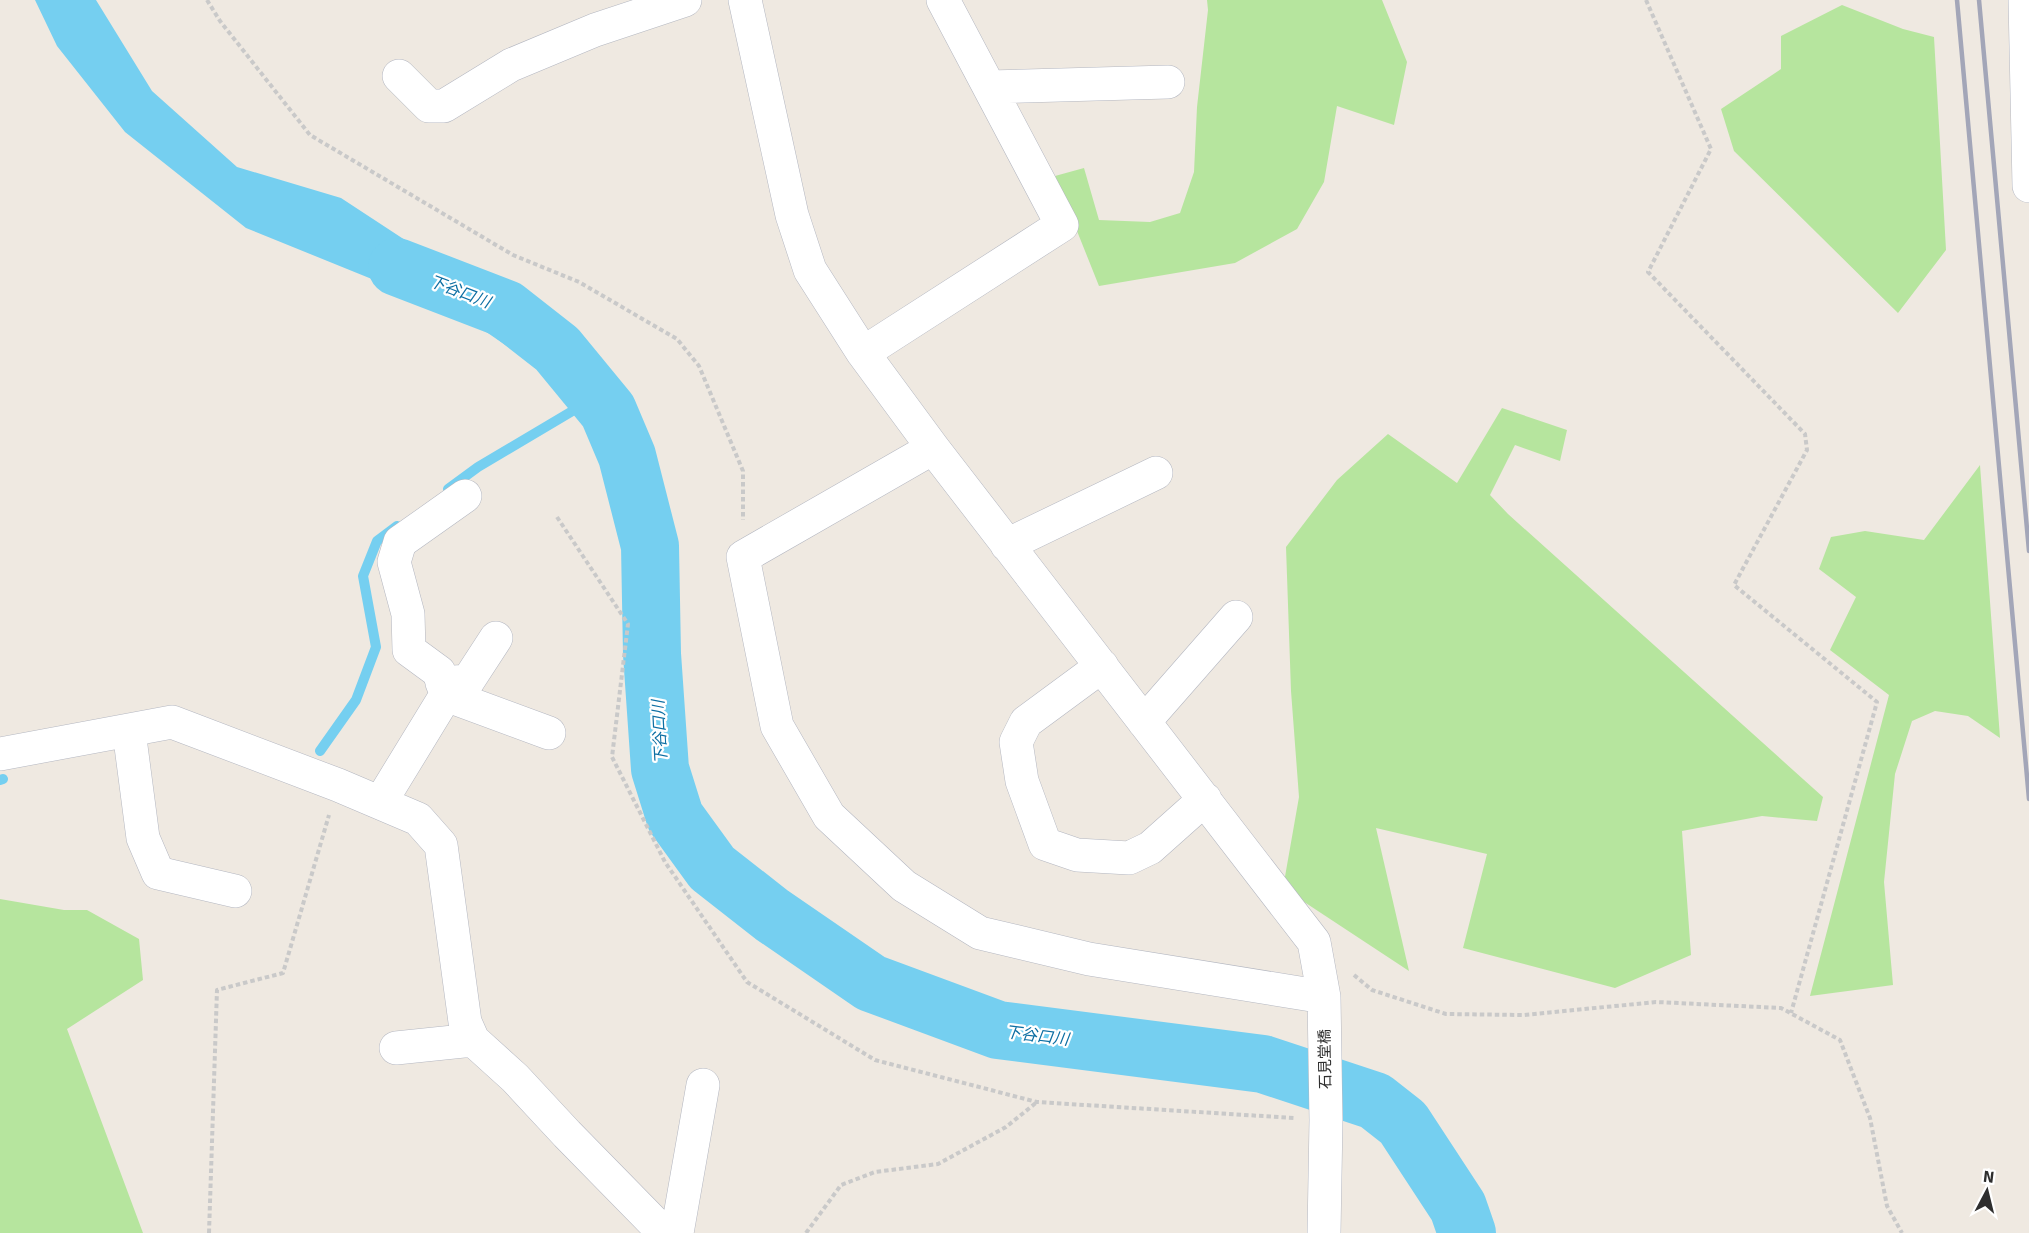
<svg xmlns="http://www.w3.org/2000/svg" width="2029" height="1233" font-family="Signika,'Noto Sans JP',sans-serif">
<rect width="100%" height="100%" fill="#efe9e1"/>
<path fill="#b6e59e" d="M 1207,0 L 1382,0 L 1407,62 L 1394,125 L 1337,106 L 1324,182 L 1297,229 L 1235,263 L 1099,286 L 1055,176 L 1084,168 L 1099,220 L 1150,222 L 1180,213 L 1194,172 L 1197,107 L 1208,10 Z
M 1842,5 L 1903,29 L 1934,37 L 1946,250 L 1898,313 L 1734,151 L 1721,109 L 1781,69 L 1781,36 Z
M 1502,408 L 1567,430 L 1560,461 L 1515,445 L 1490,495 L 1508,514 L 1823,797 L 1817,821 L 1762,816 L 1682,831 L 1691,955 L 1615,988 L 1463,948 L 1487,854 L 1376,828 L 1409,971 L 1283,888 L 1299,797 L 1291,691 L 1286,547 L 1337,480 L 1388,434 L 1457,483 Z
M 1980,465 L 2000,738 L 1968,716 L 1935,711 L 1912,721 L 1895,774 L 1884,882 L 1893,985 L 1810,996 L 1889,695 L 1830,650 L 1856,597 L 1819,569 L 1831,537 L 1865,531 L 1924,540 Z
M 0,899 L 64,910 L 87,910 L 139,939 L 143,980 L 67,1029 L 143,1233 L 0,1233 Z"/>
<path fill="#75cff0" d="M 35,0 L 96,0 L 152,91 L 237,167 L 341,198 L 434,259 L 571,390 L 463,316 L 246,228 L 125,132 L 57,46 Z"/>
<g fill="none" stroke-linecap="round" stroke-linejoin="round">
<path stroke="#75cff0" stroke-width="10" d="M 448,489 L 478,467 L 596,397
M 320,751 L 356,700 L 376,647 L 363,576 L 377,541 L 397,526
M 0,780 L 3,779"/>
<path stroke="#75cff0" stroke-width="58" d="M 397,267 L 506,309 L 557,349 L 608,411 L 627,456 L 650,546 L 652,654 L 660,769 L 675,817 L 712,868 L 772,915 L 871,983 L 998,1030 L 1263,1064 L 1375,1101 L 1403,1123 L 1458,1207 L 1467,1233"/>
<defs>
<path id="minor" d="M 745,0 L 792,215 L 810,270 L 863,353 L 933,448 L 1314,942 L 1324,997 L 1326,1120 L 1324,1233
M 2025,0 L 2029,186
M 399,76 L 429,106 L 444,106 L 511,65 L 595,30 L 685,0
M 989,87 L 1168,82
M 863,353 L 1062,225 L 943,0
M 933,448 L 743,557 L 777,726 L 829,816 L 904,886 L 980,933 L 1089,959 L 1324,997
M 1007,545 L 1156,473
M 1102,666 L 1026,722 L 1016,742 L 1022,781 L 1045,844 L 1077,855 L 1129,858 L 1150,848 L 1205,799
M 442,683 L 468,681 L 496,638
M 446,695 L 439,672 L 409,650 L 408,614 L 394,562 L 400,542 L 465,496
M 1144,722 L 1236,617
M 129,731 L 143,838 L 158,873 L 235,891
M 0,754 L 172,722 L 338,785 L 418,819 L 441,845 L 465,1022 L 473,1040 L 515,1078 L 567,1134 L 664,1233
M 380,803 L 446,695 L 549,733
M 396,1048 L 473,1040
M 677,1233 L 703,1085"/>
</defs>
<use href="#minor" stroke="#b4b7c1" stroke-width="34"/>
<path stroke="#c9c9c9" stroke-width="4" stroke-dasharray="4.5 3" stroke-linecap="butt" d="M 207,0 L 220,21 L 310,135 L 513,255 L 579,282 L 677,339 L 699,366 L 743,471 L 743,520
M 1646,0 L 1711,149 L 1648,272 L 1805,434 L 1807,450 L 1734,585 L 1877,702 L 1791,1013
M 557,517 L 628,624 L 612,757 L 665,862 L 747,982 L 875,1060 L 1037,1102 L 1294,1118
M 1354,975 L 1372,990 L 1446,1014 L 1524,1015 L 1656,1002 L 1781,1008 L 1840,1040 L 1870,1118 L 1887,1206 L 1902,1233
M 209,1233 L 217,990 L 283,973 L 329,815
M 806,1233 L 841,1185 L 875,1172 L 938,1164 L 1006,1127 L 1037,1102"/>
<use href="#minor" stroke="#fff" stroke-width="33"/>
<path stroke="#a3a6b8" stroke-width="4.5" d="M 1957,0 L 2029,799
M 1979,0 L 2029,551"/>
</g>
<g text-anchor="middle" stroke-width="4.5" stroke-linejoin="round" paint-order="stroke">
<g font-size="15" fill="#2e2e2e" stroke="#fff">
<text transform="translate(1325 1059) rotate(-91)" y="5">石見堂橋</text>
</g>
<g font-size="16" font-style="italic" fill="#0d6fa3" stroke="#fff">
<text transform="translate(460 291) rotate(21)" y="6">下谷口川</text>
<text transform="translate(659 732) rotate(-93)" y="6">下谷口川</text>
<text transform="translate(1037 1035) rotate(7)" y="6">下谷口川</text>
</g>
</g>
<g transform="translate(1987 1191) rotate(7)" stroke="#ffffff" stroke-width="4.5" paint-order="stroke">
<path d="M0-4.5L10 22L0 15L-10 22Z" fill="#2e2e2e"/>
<text y="-9" font-size="16" font-weight="bold" text-anchor="middle" fill="#2e2e2e">N</text>
</g>
</svg>
